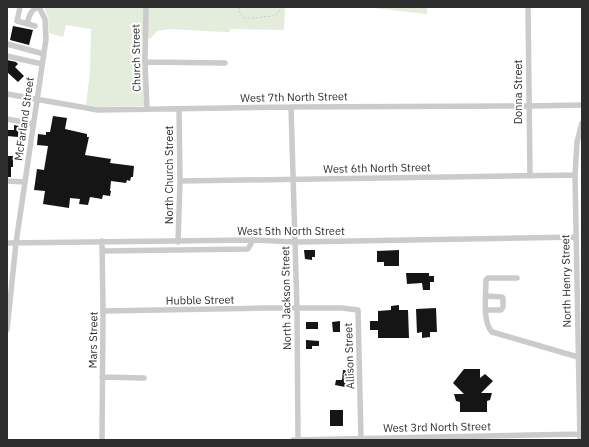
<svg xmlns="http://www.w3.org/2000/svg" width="589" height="447" font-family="'IBM Plex Sans',sans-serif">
<rect width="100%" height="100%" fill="#fff"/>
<path fill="#e4ecdb" d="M 44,7 L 285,7 L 284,30 L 231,29 L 229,32 L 224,32 L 170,29 L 157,31 L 151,38 L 142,39 L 145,106 L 99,107 L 86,105 L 90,72 L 91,29 L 66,25 L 63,37 L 49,33 L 48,17 Z
M 364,7 L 427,7 L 427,14 L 365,7 Z"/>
<path fill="#151515" d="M 13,26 L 33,30 L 29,45 L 10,40 Z
M 7,60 L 16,62 L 18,64 L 15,67 L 24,76 L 18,82 L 7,72 Z
M 53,116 L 67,118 L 65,129 L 87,134 L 87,137 L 89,137 L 85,155 L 111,159 L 110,163 L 134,166 L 133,177 L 131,177 L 130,181 L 127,180 L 126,183 L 111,181 L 110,191 L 111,191 L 110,196 L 103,195 L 102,199 L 90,197 L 88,205 L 79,204 L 80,199 L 70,198 L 69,208 L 43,204 L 45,191 L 34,190 L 37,169 L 44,170 L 48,146 L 37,145 L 38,134 L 46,135 L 46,132 L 50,132 Z
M 14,125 L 19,126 L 18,137 L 7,136 L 7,130 L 14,130 Z
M 7,156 L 13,156 L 13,167 L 11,167 L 11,177 L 7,177 Z
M 304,250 L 315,250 L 315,257 L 312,257 L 312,260 L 305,259 Z
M 399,250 L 399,266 L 384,266 L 384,262 L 377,262 L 377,251 Z
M 406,273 L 429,273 L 429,276 L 434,276 L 434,282 L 430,282 L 430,290 L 423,290 L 422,283 L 407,284 Z
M 399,305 L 399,310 L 408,310 L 409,338 L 378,338 L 378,330 L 370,330 L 370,321 L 378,321 L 378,311 L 391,310 L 391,306 Z
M 436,308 L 437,332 L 430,332 L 430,337 L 422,338 L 422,332 L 417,333 L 416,309 Z
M 340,321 L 340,332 L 333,332 L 332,322 Z
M 306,322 L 318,322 L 318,329 L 306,329 Z
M 306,340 L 319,341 L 319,346 L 312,346 L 312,349 L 306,349 Z
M 464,369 L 480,369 L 480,378 L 485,374 L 493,381 L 481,393 L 492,393 L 490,400 L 487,401 L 487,412 L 460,412 L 460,402 L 456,401 L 454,394 L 464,394 L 453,383 Z
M 343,370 L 351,371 L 350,388 L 335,385 L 336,380 L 342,380 Z
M 330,410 L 343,410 L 343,426 L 330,426 Z"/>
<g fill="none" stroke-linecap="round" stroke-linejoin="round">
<path stroke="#cbcbcb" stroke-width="1" stroke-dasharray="2 2" stroke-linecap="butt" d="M 239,7 C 239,22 251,18 262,17 C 266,16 272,17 275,15 C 279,14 279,10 280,7"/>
<path stroke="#cbcbcb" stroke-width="5.5" d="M 20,7 L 17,21 L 35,26
M 146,7 L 145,62 L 147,109
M 528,7 L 530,176
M 27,24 C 29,16 31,10 38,7
M 7,44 L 44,54
M 7,56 L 42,64
M 145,62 L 225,63
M 7,94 L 98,110 L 291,107 L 528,106 L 582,105
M 291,107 L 297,309 L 298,440
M 7,119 L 33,124
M 7,181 L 25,182
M 180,181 L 575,175
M 102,241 L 103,311 L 102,440
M 178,242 L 180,181 L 179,109
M 7,243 L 253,240 L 295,242 L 576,237
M 102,251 L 248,249 L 253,240
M 517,278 L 488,278 L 486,280 C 486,294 482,322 492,332 L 578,357
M 486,310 L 501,310 L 503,307 L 503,298 L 502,297 L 486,296
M 103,311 L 263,308 L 342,308 L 358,310 L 361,439
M 7,330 L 16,243 L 46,39 L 45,19 L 39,7
M 102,377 L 144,378
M 293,440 L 582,434
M 580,440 L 575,175 L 577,142 L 582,123"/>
</g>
<g text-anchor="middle" stroke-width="4" stroke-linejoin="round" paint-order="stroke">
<g font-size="11" fill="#2e2e2e" stroke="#fff">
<text transform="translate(136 58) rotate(-91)" y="4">Church Street</text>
<text transform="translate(518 92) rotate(-90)" y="4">Donna Street</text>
<text transform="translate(294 97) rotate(-1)" y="4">West 7th North Street</text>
<text transform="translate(24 119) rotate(-82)" y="4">McFarland Street</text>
<text transform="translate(377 168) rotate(-1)" y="4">West 6th North Street</text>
<text transform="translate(169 175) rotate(-90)" y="4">North Church Street</text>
<text x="291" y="235">West 5th North Street</text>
<text transform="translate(566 281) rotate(-91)" y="4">North Henry Street</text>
<text transform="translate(286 298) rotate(-91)" y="4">North Jackson Street</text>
<text transform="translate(200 300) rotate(-1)" y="4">Hubble Street</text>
<text transform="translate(93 340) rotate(-89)" y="4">Mars Street</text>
<text transform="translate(349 356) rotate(-92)" y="4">Allison Street</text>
<text transform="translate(437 427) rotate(-1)" y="4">West 3rd North Street</text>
</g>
</g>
<rect width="589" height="447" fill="none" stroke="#2e2e2e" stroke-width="16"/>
</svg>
